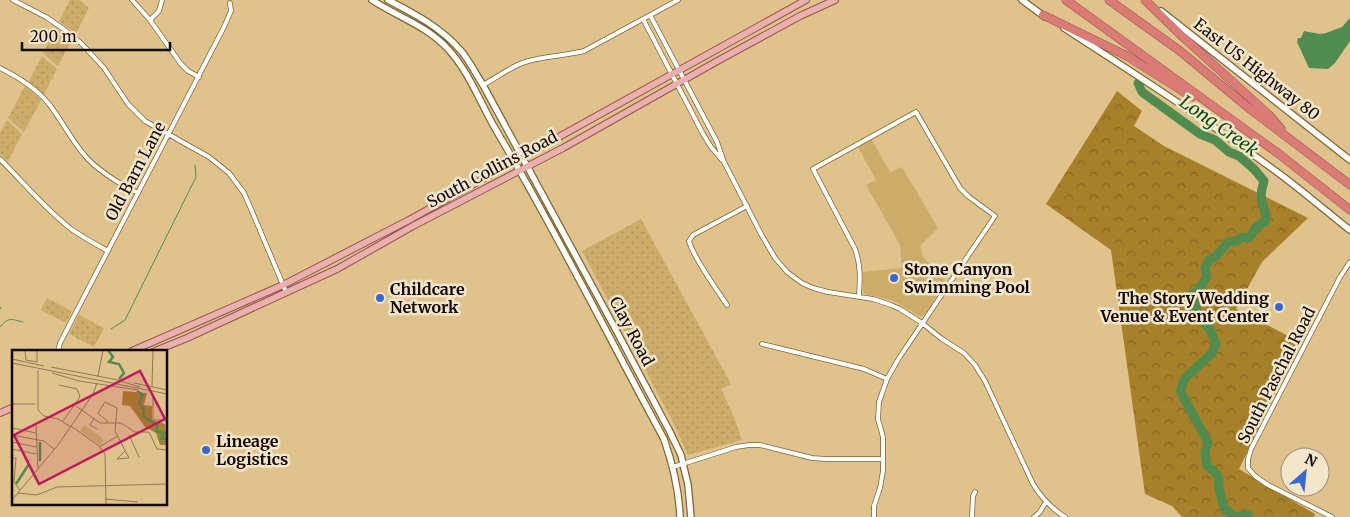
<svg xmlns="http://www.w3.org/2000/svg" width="1350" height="517" font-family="Merriweather,serif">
<defs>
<pattern id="grass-dots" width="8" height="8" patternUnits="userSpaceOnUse" patternTransform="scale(1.25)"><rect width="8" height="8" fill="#cdac6a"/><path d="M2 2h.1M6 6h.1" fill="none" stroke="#af935a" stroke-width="1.8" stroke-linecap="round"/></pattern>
<pattern id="forest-crowns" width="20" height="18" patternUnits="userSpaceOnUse" patternTransform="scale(1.25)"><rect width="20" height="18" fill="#a7802a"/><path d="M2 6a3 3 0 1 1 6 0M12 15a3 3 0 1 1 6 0" fill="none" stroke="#876722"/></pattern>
</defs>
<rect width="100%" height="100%" fill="#e0c38c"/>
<path fill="url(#grass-dots)" d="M 70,0 L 79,0 L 89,8 L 76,33 L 59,21 Z
M 56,28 L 72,40 L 58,66 L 43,53 Z
M 42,56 L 57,69 L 44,94 L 29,81 Z
M 25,86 L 41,100 L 24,132 L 8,118 Z
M 7,120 L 22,134 L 8,162 L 0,154 L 0,133 Z
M 641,219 L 731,384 L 721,389 L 734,417 L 742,440 L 688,455 L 675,426 L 582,251 Z
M 47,298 L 72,311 L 66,323 L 41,310 Z
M 79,315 L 104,328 L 94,347 L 69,334 Z"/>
<path fill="url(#forest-crowns)" d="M 1117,91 L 1142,111 L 1134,126 L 1164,146 L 1308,218 L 1262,262 L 1236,309 L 1300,342 L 1239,469 L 1315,514 L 1314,517 L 1182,517 L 1172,506 L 1145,494 L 1111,250 L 1046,204 Z"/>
<path fill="#cdac6a" d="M 872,140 L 890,172 L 902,167 L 938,228 L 920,246 L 923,257 L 946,282 L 925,314 L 921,317 L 894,301 L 865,294 L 863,291 L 863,272 L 902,268 L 900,245 L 866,185 L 876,180 L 858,147 Z"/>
<path fill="#508c4f" d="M 1350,18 L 1350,41 L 1335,63 L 1328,69 L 1309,68 L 1297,42 L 1298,38 L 1301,38 L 1304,31 L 1320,34 L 1326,33 L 1342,27 Z"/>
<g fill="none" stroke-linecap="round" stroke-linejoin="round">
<path stroke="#508c4f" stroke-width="1" d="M 0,309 L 1,307
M 0,327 C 8,317 11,319 23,322
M 111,329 L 125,320 L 196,177 L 195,165"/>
<path stroke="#508c4f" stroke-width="9" d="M 1138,83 L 1142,92 L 1200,134 L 1215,140 L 1229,152 L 1239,156 L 1254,169 L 1264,181 C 1262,187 1261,192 1261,198 C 1262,206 1268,213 1265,222 L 1256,227 L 1252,234 L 1248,238 L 1242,237 L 1237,241 L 1228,242 L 1216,256 L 1209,260 L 1205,268 L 1207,276 C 1203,283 1200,290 1192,294 L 1199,318 L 1210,329 L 1216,344 L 1212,353 L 1185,378 L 1180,391 L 1208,442 L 1205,453 L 1207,466 L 1215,472 L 1219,479 L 1219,488 L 1224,508 L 1235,517
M 1236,517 L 1248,515 L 1249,517"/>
<defs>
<path id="street" d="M 13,0 L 46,17 L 65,30 L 82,44 L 104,68 L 128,104 L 145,121 L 209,157 L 229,173 L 244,193 L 251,209 L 286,292
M 132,0 L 150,20 L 181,64 L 188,71 L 199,77
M 650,15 L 717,142 L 724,162 L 761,234 L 775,258 L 787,272 L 802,283 L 813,288 L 828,292 L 873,299 L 891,305 L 900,309 L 922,323 L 942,339 L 964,353 L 975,365 L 985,381 L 1033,484 C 1042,499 1051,508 1065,517
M 643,19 L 703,134 L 711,147 L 722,160
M 150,20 L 159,11 L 162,0
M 0,68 C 18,77 37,89 49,104 C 63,122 72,142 87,158 C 101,173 120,184 138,193
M 483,85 C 496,78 512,66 525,62 C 544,56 564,56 584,51 L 678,0
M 0,159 C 23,182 45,209 71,229 C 83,237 95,244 108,251
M 859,296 C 860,280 861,265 855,249 L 813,169 L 916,112 L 960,188 L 969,197 L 995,216 L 899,358 L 887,379 L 879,402 L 878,419 L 883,437 L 883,471 L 880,488 L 874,506 L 874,517
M 727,305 C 717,290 693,257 689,241 L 693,235 L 747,206
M 762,344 L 864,369 L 887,379
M 58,351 L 60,343 L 224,27 L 231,11 L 230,3
M 673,467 L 736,447 L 749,445 L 760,445 L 812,458 L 826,459 L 883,459
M 972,517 L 973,496 L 975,492
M 1034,517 L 1039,513 L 1046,502
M 1332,517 L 1268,485 L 1255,476 L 1248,468 L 1248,459 L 1251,449 L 1340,277 L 1350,262"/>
<path id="secondary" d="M 372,0 C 398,17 427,26 448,49 C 470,73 480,103 496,130 C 556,231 608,336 664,439 C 673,465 679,490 680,517
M 388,0 C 415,14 442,28 462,52 C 470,62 476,74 483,85 L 616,330 L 669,430 L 681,455 L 688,485 L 691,517
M 1022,0 L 1045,17
M 1161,11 L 1350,160
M 1064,28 C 1138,76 1211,123 1281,175 C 1305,193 1327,212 1350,230"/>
<path id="primary" d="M 132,351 L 283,285 L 409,220 L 806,0
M 155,351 L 187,338 L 337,269 L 413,226 L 563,148 L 721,59 L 800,16 L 835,0
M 0,413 L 14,407"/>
<path id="highway" d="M 1066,0 L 1279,154 L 1350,210
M 1109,0 L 1180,51 L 1250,109 L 1350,185
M 1145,0 L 1183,37 L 1269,115 L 1281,129
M 1043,15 L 1127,56 L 1192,97"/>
</defs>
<use href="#street" stroke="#7f6530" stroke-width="5.5"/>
<use href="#secondary" stroke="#7f6530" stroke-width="8"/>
<use href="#primary" stroke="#94534d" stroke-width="8"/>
<use href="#highway" stroke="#94534d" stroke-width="9"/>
<use href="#street" stroke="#fff" stroke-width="4"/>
<use href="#secondary" stroke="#fff" stroke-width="5.5"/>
<use href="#primary" stroke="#e9b0ad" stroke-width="6"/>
<use href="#highway" stroke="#da7b76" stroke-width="8"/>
</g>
<g fill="#3667d7" stroke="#f4e6ca" stroke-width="2">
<circle cx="894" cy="278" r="5"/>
<circle cx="380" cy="298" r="5"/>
<circle cx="1279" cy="307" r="5"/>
<circle cx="206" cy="450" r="5"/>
</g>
<g text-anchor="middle" stroke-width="5" stroke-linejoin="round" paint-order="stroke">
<g font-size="16" fill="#130900" stroke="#f4e6ca">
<text transform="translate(1257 69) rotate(38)" y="6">East US Highway 80</text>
<text transform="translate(492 169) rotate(-28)" y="6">South Collins Road</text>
<text transform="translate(135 171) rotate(-62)" y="6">Old Barn Lane</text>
<text transform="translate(632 331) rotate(62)" y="6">Clay Road</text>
<text transform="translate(1276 375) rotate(-63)" y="6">South Paschal Road</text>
</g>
<g font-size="16" font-weight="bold" fill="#130900" stroke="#f4e6ca" text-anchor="start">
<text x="904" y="275">Stone Canyon<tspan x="904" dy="18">Swimming Pool</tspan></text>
<text x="390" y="295">Childcare<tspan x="390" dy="18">Network</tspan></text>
<text x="1269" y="304" text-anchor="end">The Story Wedding<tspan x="1269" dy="18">Venue &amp; Event Center</tspan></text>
<text x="216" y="447">Lineage<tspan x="216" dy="18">Logistics</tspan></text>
</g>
<g font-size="18" font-style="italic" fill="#0a4d0e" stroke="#f4e6ca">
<text transform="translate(1219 126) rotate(35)" y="6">Long Creek</text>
</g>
</g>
<g transform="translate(12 350)">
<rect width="155" height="155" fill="#e0c38c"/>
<path d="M 72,75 L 89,87 L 92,91 L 88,95 L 68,81 Z" fill="#cdac6a"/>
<path d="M 111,41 L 135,43 L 132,55 L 140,56 L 140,70 L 153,74 L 155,95 L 148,95 L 144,83 L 133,77 L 118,56 L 110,55 Z" fill="#a7802a"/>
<path fill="none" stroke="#508c4f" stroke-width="2.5" d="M 96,0 L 101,7 L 97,12 L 107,14 L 112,23 L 107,29M 125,41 L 131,45 L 127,53 L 132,60 L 131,66 L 145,75 L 144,81 L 152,83 L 149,89 L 155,89M 28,111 L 28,92M 4,134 L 17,114"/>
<path fill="none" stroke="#8e7954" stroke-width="1" d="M 13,0 L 14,10 L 25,12 L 25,0M 0,9 L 32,16M 0,13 L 155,44M 39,17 L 111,31M 26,20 L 26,60 L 32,66 L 46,69 L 59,77M 40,23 L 67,31 L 126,40M 86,26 L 91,0M 108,31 L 128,37M 122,33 L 155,40M 47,35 L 65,39 L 68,47 L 51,71M 140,36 L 141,0M 141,43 L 141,70 L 155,70M 0,54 L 23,54M 64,56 L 88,73 L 109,73 L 123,82 L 137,82 L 145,99 L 155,100M 0,60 L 0,81M 82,69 L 78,75 L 85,79M 96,72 L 86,63 L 93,52 L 105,58 L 103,81 L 117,108 L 105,109 L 113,101M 24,75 L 26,119M 59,76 L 87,96 L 93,104 L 94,155M 1,78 L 24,83M 0,85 L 32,91 L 42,99M 117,85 L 127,107M 0,92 L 24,97M 87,97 L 106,86M 0,99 L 24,104M 0,108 L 4,108 L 2,132 L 8,140M 6,143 L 25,145 L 45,137 L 155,134M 93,149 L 126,152M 0,150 L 46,95 L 81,44 L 85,33"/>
<path fill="#c2185b" fill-opacity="0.15" stroke="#c2185b" stroke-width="2.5" d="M 128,21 L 153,69 L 27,134 L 2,85 Z"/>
<rect width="155" height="155" fill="none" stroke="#130900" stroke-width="2.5"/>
</g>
<g transform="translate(1305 472) rotate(27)"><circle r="24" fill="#f4e6ca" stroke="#9a8e79"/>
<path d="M0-4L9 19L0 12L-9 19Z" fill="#3667d7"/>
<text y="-8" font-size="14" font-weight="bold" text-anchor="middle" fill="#130900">N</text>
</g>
<path d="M22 42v8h148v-8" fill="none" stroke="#130900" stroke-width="2.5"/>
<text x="30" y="42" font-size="15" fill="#130900" stroke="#f4e6ca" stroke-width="4" paint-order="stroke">200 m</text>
</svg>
